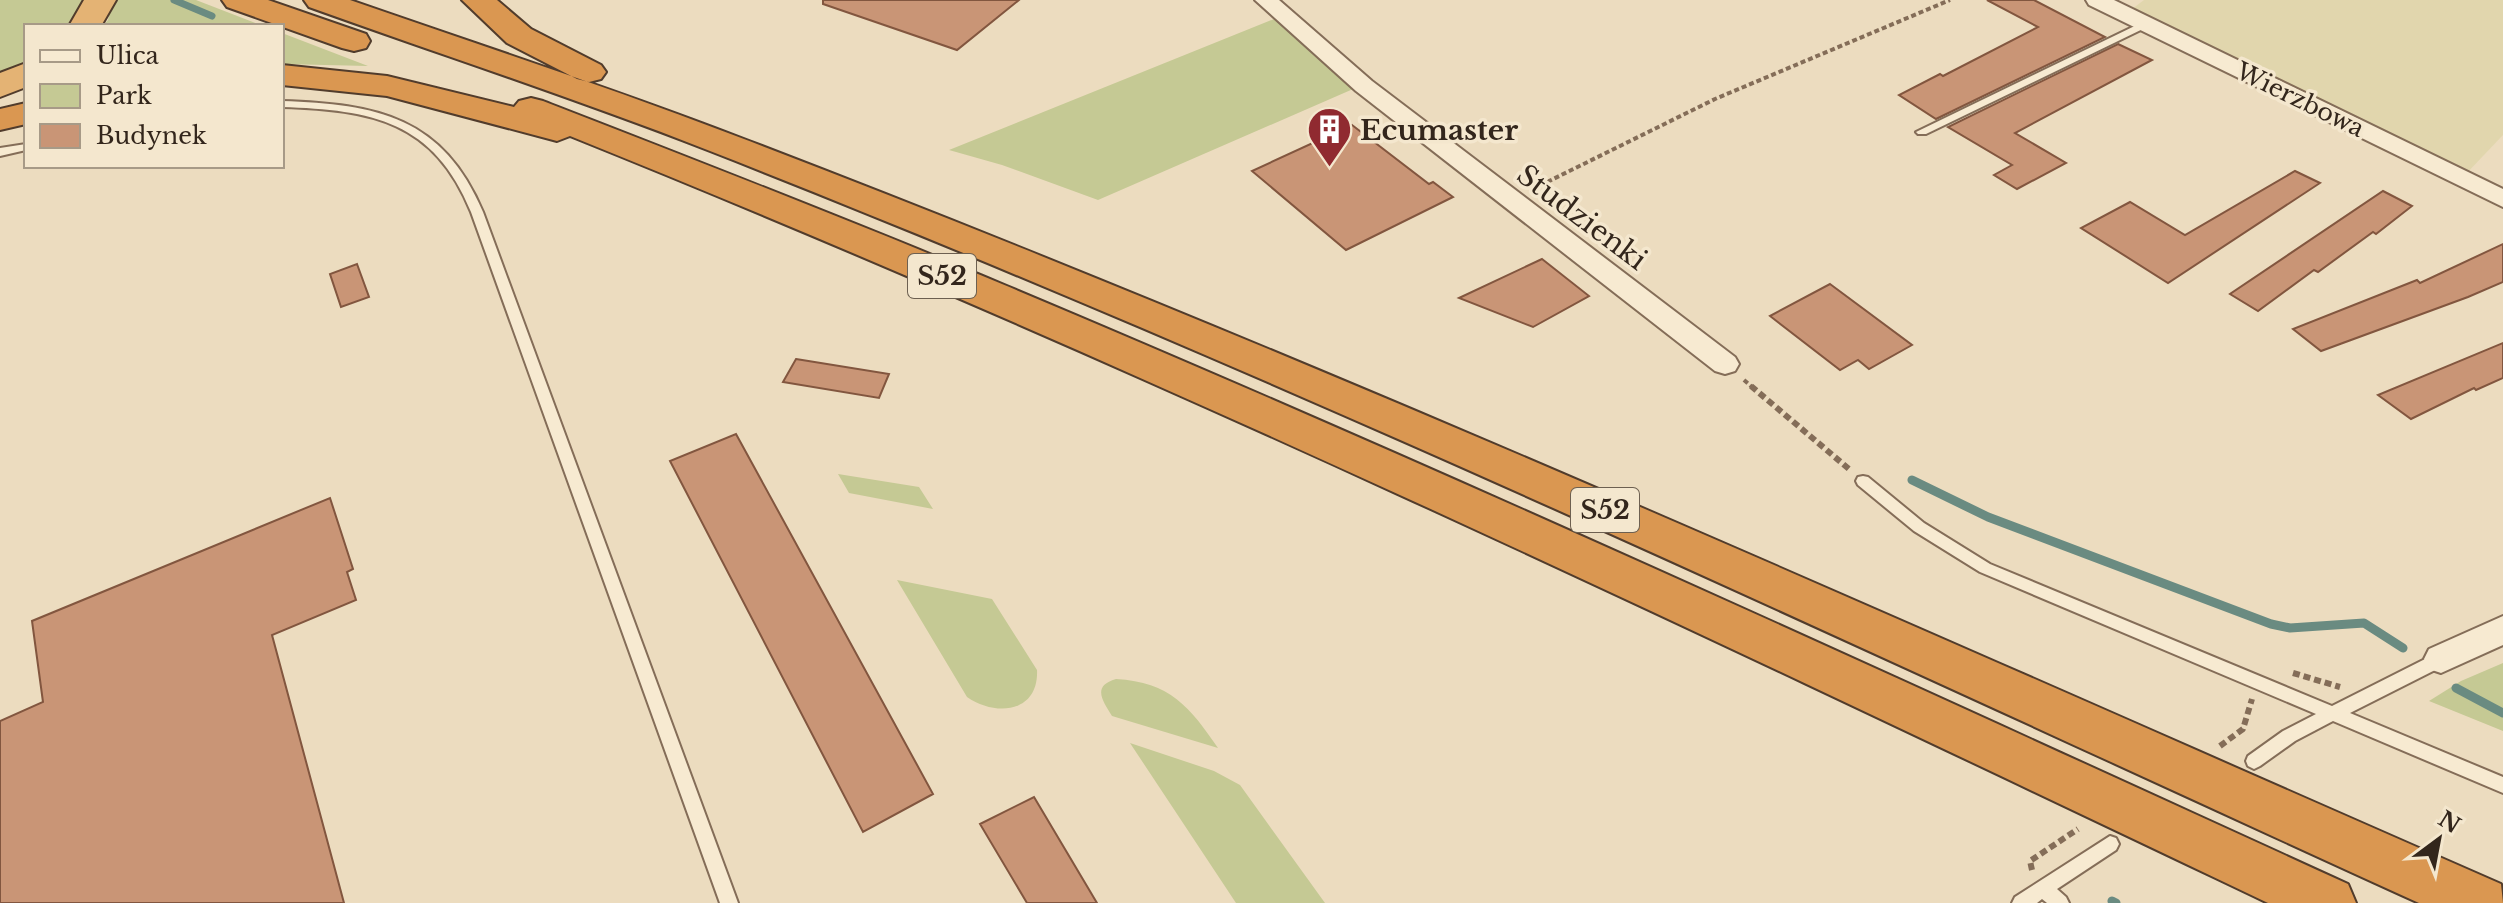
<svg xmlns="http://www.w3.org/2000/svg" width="2503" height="903" font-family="'Libre Baskerville',serif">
<rect width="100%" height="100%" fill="#ecdcbf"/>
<path fill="#e1d6ad" d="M 2144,0 L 2503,0 L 2503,135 L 2464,176 L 2128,12 Z"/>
<path fill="#c5c994" d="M 0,0 L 84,0 L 81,13 L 71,26 L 26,26 L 26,63 L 0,79 Z
M 112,0 L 196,0 L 263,26 L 103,26 L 108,20 Z
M 1279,17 L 1360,86 L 1098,200 L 1002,165 L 949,150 Z
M 282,33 L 368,66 L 282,64 Z
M 838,474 L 919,487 L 933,509 L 849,493 Z
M 897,580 L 992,599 L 1037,670 C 1039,713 996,717 967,697 Z
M 2503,663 L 2503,731 L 2429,701 L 2461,681 Z
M 1116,679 C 1170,682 1190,707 1218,748 L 1112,716 C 1102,700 1092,686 1116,679 Z
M 1130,743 L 1214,771 L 1240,785 L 1325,903 L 1236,903 Z"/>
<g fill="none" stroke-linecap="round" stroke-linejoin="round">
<path stroke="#6a8b81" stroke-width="7" d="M 174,0 L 212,16"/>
<path stroke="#6a8b81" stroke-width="9" d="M 1912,480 L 1988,517 L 2271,624 L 2290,628 L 2364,623 L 2403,648
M 2456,688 L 2503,713
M 2112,901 L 2116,903"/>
</g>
<path fill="#c99576" stroke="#82563f" stroke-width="2" d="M 823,0 L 1019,0 L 957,50 L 823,4 Z
M 1987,0 L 2034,0 L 2105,37 L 1936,119 L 1899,95 L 1940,74 L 1943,76 L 2038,27 Z
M 2118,44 L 2152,60 L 2015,133 L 2066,163 L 2017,189 L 1994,175 L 2012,165 L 1948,127 Z
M 1352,125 L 1429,184 L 1433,182 L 1453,197 L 1346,250 L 1252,171 Z
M 2295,171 L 2320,183 L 2168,283 L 2081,228 L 2130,202 L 2185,235 Z
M 2383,191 L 2412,206 L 2376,234 L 2373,232 L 2318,272 L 2314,270 L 2258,311 L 2230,294 Z
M 2503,244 L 2503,282 L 2468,297 L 2321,351 L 2293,329 L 2417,280 L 2420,283 Z
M 1542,259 L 1589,296 L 1533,327 L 1459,298 Z
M 357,264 L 369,297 L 341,307 L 330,274 Z
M 1830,284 L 1912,345 L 1869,369 L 1858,360 L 1840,370 L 1770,316 Z
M 2503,343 L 2503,378 L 2476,390 L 2474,388 L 2411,419 L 2378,395 Z
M 796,359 L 889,374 L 879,398 L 783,382 Z
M 736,434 L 933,794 L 863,832 L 670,461 Z
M 330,498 L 353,569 L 347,572 L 356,600 L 272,635 L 344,903 L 0,903 L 0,721 L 43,702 L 32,621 Z
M 1034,797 L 1097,903 L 1027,903 L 980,824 Z"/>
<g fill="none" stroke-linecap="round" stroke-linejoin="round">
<defs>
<path id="service" d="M 2145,21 L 2150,24 L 2149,26 L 1926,134 L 1918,134 L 1916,132 Z
M 282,101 C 377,104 443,117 483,212 L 738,903 L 720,903 L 471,212 C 434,121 372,110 282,107 Z
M 26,144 L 26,150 L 0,156 L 0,148 Z
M 1863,476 L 1868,477 L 1924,523 L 1990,564 L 2332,706 L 2435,654 L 2441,652 L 2447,654 L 2449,659 L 2447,664 L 2350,713 L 2503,777 L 2503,793 L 2333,721 L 2295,741 L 2260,766 L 2254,769 L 2248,766 L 2246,761 L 2248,756 L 2283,731 L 2316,714 L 1980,572 L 1914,531 L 1858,485 L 1856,481 L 1858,477 Z
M 2110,836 L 2116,838 L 2119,844 L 2116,850 L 2057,889 L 2066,897 L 2069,903 L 2047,903 L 2042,899 L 2037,903 L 2012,903 L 2015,897 Z"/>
<path id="minor" d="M 1255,0 L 1279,0 L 1372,81 L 1735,357 L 1739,364 L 1735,371 L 1725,374 L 1715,371 L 1356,91 Z
M 2086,0 L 2114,0 L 2503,189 L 2503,207 L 2089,5 Z
M 2503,616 L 2503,645 L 2441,673 L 2429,669 L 2424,659 L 2429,649 Z"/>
<path id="trunk" d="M 84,0 L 116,0 L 101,26 L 69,26 Z
M 26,63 L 26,87 L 0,97 L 0,73 Z"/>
<path id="motorway" d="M 222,0 L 268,0 L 366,34 L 370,41 L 366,48 L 354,51 L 342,48 L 227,7 Z
M 304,0 L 350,0 C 479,45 609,87 736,136 C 1333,364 1916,628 2501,884 L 2503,903 L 2419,903 C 1853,645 1290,378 710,151 C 578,99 442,55 309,7 Z
M 462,0 L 497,0 L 531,29 L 601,65 L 606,72 L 601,79 L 589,82 L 577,79 L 507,43 Z
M 282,65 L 387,76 L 514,107 L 519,101 L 531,98 L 543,101 C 697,161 850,220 1002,284 C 1455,474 1901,680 2348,884 L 2356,903 L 2268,903 C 1707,636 1147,368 570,136 L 557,141 L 387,96 L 282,85 Z
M 26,103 L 26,124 L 0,130 L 0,109 Z"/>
</defs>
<use href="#service" stroke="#846d58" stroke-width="4"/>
<use href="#minor" stroke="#846d58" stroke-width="4"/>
<use href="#trunk" stroke="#513c2c" stroke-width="4"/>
<use href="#motorway" stroke="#513c2c" stroke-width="4"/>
<path stroke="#846d58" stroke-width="4" stroke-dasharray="5 3" stroke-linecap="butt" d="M 1533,189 L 1715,99 L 1950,0
M 1744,380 L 1753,388"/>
<path stroke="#846d58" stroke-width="6" stroke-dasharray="7 4" stroke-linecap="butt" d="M 1751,386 L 1849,469
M 2293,673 L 2340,687
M 2220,746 L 2243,729 L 2252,699
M 2032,870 L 2030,861 L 2078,829"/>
<use href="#service" fill="#f7ead1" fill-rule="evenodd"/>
<use href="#minor" fill="#f7ead1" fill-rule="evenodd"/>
<use href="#trunk" fill="#e4b374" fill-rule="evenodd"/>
<use href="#motorway" fill="#da9751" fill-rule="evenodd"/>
</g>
<defs>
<symbol id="building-pin" viewBox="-11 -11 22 30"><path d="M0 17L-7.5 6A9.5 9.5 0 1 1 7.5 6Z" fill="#902a30" stroke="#f4e7ce"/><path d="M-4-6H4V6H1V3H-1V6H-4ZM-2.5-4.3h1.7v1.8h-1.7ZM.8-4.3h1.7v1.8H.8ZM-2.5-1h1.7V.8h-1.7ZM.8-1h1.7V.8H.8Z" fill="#fff"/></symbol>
</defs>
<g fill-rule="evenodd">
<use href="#building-pin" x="1304" y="104" width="51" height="69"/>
</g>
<g text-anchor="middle" stroke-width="7" stroke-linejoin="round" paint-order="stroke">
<g font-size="24" fill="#33261c" stroke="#f4e7ce">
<text transform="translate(2300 100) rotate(26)" y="8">Wierzbowa</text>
</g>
<g fill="#f4e7ce" stroke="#6d6051" stroke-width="2">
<rect x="908" y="254" width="68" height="44" rx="6"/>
<rect x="1571" y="488" width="68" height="44" rx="6"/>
</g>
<g font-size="26" font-weight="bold" fill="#33261c">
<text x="942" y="285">S52</text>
<text x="1605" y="519">S52</text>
</g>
<g font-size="28" font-weight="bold" fill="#33261c" stroke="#f4e7ce" text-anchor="start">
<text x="1360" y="140">Ecumaster</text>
</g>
<g font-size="28" fill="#33261c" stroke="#f4e7ce">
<text transform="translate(1582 217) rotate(37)" y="10">Studzienki</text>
</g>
</g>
<rect x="24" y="24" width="260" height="144" fill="#f4e7ce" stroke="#a79a87" stroke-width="2"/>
<rect x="40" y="50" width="40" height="12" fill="#f7ead1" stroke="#a79a87" stroke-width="2"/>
<text x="96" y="64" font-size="24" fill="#33261c">Ulica</text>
<rect x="40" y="84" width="40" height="24" fill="#c5c994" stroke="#a79a87" stroke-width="2"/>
<text x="96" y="104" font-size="24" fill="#33261c">Park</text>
<rect x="40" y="124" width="40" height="24" fill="#c99576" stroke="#a79a87" stroke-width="2"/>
<text x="96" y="144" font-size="24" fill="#33261c">Budynek</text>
<g transform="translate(2439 839) rotate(32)" stroke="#f4e7ce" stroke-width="6" paint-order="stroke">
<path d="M0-6L14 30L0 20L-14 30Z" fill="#33261c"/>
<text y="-12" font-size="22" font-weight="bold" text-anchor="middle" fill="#33261c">N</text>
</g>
</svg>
